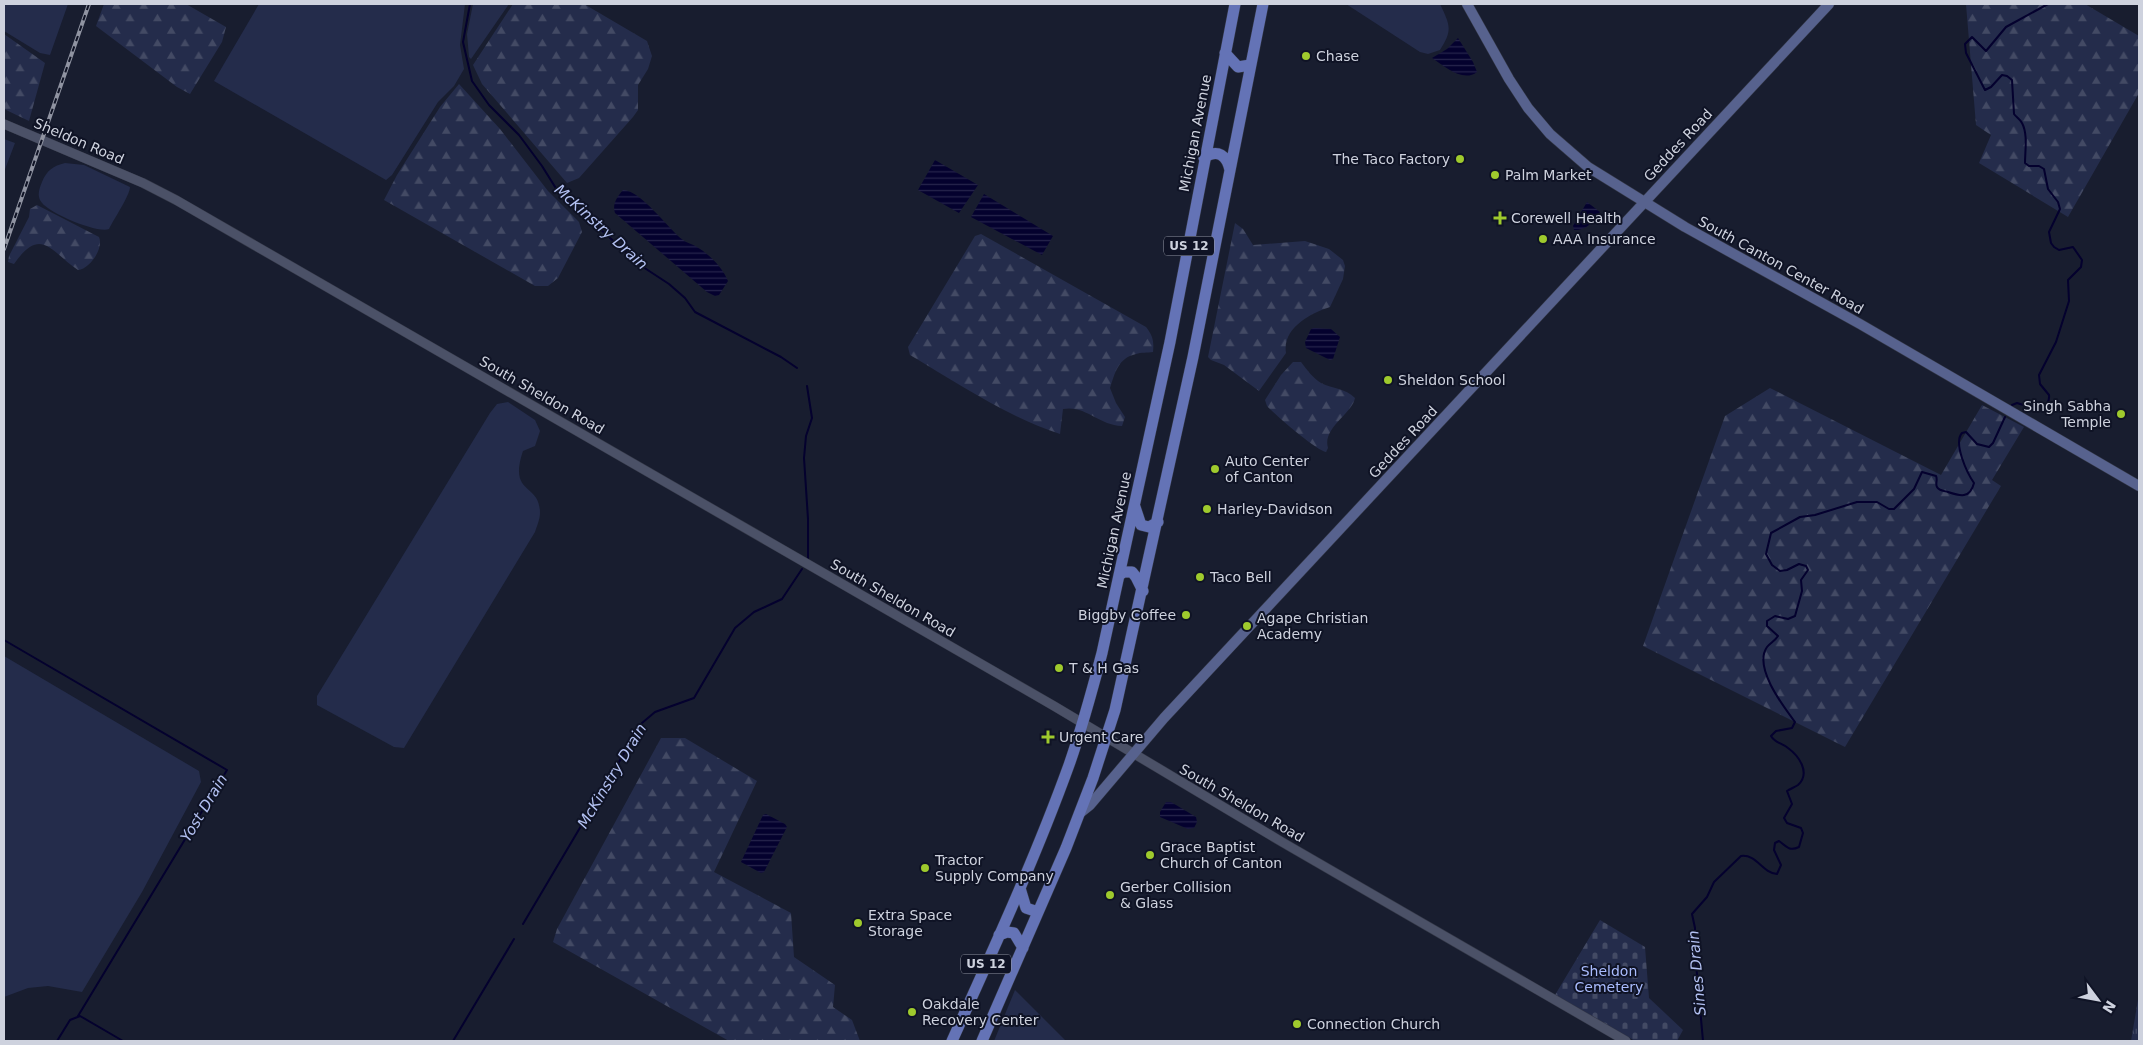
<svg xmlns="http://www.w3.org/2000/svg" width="2143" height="1045" font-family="'DejaVu Sans',sans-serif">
<defs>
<pattern id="forest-firs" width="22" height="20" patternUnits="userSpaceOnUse" patternTransform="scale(1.25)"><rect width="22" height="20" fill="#242c4b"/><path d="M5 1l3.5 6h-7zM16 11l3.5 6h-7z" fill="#434a64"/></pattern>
<pattern id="cemetery-stones" width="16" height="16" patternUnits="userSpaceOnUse" patternTransform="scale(1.25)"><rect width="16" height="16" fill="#242c4b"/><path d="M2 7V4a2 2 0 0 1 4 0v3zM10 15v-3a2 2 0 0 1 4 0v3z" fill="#434a64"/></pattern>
<pattern id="park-tufts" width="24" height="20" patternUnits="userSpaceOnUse" patternTransform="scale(1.25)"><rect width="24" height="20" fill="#242c4b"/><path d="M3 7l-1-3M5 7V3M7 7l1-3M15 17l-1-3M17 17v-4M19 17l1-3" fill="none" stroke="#434a64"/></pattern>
<pattern id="water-rules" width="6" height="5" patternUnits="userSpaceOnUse" patternTransform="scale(1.25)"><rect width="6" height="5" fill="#04012e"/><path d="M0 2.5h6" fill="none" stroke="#27254c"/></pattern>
</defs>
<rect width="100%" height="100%" fill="#181d2f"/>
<path fill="#242c4b" d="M 4,4 L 68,4 L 50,55 L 40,53 L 4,31 Z
M 259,4 L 465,4 L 460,45 L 464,69 L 454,86 L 438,102 L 392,175 L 386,180 L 214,81 Z
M 473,4 L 509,4 L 471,59 L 469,57 L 467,34 Z
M 1346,4 L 1440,4 C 1450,25 1453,30 1440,50 L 1428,54 L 1420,52 Z
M 4,139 L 15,143 L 4,172 Z
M 65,163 L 84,165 L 130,187 C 130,195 114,219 109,229 C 98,234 45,212 40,200 C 37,194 40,187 42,182 C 47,170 53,166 65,163 Z
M 508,402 L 535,420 L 540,431 L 535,446 L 523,451 C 508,496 540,482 540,513 C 540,519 537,526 535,532 L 404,748 L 394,747 L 317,705 L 317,696 L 490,413 L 497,404 Z
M 4,656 L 199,771 L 201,782 L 142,892 L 82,992 L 48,986 L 28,988 L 4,997 Z
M 1015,990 L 1066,1041 L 994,1041 Z"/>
<path fill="url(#forest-firs)" d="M 104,4 L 186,4 L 226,27 L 222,42 L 190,94 L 177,87 L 96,26 Z
M 513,4 L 584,4 L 647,41 L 652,56 L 648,69 L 638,85 L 638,110 L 633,117 L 579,178 L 567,183 L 482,84 L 473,65 Z
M 1966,4 L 2085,4 L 2139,36 L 2139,93 L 2068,217 L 1979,163 L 1991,135 L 1976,125 Z
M 4,34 L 45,63 L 29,121 L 4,109 Z
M 459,84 L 500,129 L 548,191 L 579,222 L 582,232 L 558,278 L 548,286 L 535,286 L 384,200 L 397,175 L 440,107 Z
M 37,205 L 99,237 C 104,248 90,269 78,270 C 51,252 41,225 14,264 L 8,262 L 9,256 L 29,217 L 30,209 Z
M 1235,223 L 1243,229 L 1253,245 L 1305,241 L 1329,249 L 1343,260 L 1345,266 L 1343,279 L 1330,307 C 1311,313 1282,328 1286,353 L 1259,391 L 1224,365 L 1211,360 L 1208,357 Z
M 981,234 L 1146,327 C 1153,336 1154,341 1153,352 C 1147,353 1141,352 1136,354 C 1118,358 1115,373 1110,388 L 1116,403 L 1125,417 L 1122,426 C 1098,425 1086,405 1063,409 L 1060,434 C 1006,416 959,384 910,355 L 908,347 L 975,236 Z
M 1293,362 L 1301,362 C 1307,370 1313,378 1321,383 C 1333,389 1345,388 1355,398 C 1352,414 1322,428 1328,448 L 1326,452 C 1317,451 1275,415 1267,406 L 1265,400 L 1281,375 Z
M 1770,388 L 1941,475 L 1982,405 L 2024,427 L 1992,480 L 2001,486 L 1845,747 L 1643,646 L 1725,416 Z
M 661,738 L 685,738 L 757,781 L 714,872 L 791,913 L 794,957 L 835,985 L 833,1007 L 852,1020 L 860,1041 L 729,1041 L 553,942 L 557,929 Z"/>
<path fill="url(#cemetery-stones)" d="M 1600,920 L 1645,947 L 1649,998 L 1683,1030 L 1677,1041 L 1635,1041 L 1555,995 Z"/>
<path fill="url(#park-tufts)" d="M 2139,994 L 2139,1041 L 2131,1041 Z"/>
<path fill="url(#water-rules)" d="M 1458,38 L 1473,62 L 1477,72 C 1463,83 1444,66 1432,58 L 1447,49 Z
M 935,160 L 978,185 L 959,213 L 918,190 Z
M 623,190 C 641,190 668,229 683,240 C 687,243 692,244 697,247 C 709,254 723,268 728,281 L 719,295 L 715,296 L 707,292 L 615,213 C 612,204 617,197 623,190 Z
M 984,194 L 1053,236 L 1042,255 L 971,217 Z
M 1587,202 L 1600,212 C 1592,222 1588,230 1574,230 L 1573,226 Z
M 1314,328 L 1331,329 L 1340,337 L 1333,359 L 1330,360 L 1306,348 L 1305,342 L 1311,329 Z
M 1166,802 L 1171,802 L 1196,817 L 1197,822 L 1194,828 L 1188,829 L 1160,817 L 1160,812 Z
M 766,814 L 785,824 L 787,827 L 764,872 L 761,873 L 741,862 L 763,815 Z"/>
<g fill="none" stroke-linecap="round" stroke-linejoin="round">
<path stroke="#04012e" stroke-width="2" d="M 470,4 L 463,42 L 472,81 L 489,105 L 519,135 L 542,166 L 557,190 L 640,265 L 669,284 L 685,298 L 695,312 L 781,357 L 797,368
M 807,386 L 812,418 L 806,436 L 804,458 L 808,519 L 808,559
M 2012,405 L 2017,403 L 2039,410 C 2045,408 2050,402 2049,395 L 2040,384 L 2039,375 L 2056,342 L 2069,301 L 2068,280 L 2081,267 L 2082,260 L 2073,247 L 2059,250 L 2054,247 L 2051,243 L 2049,232 L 2060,209 L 2058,202 L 2048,189 L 2044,169 L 2039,166 L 2029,166 L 2025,163 C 2025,151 2028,134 2022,123 C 2020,119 2016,117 2014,114 L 2012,80 L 2007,76 L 2002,75 L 1991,87 L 1985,90 L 1966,53 L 1965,44 L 1972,37 L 1986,51 L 2006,27 L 2048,4
M 4,640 L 227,770 L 78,1016
M 523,924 L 642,723 L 655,712 L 694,698 L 735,628 L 754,612 L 782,599 L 802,569
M 57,1041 L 70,1020 L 80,1016 L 123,1041
M 453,1041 L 514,939
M 1703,1041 L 1695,952 L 1695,928 L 1692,914 L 1707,897 L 1714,882 L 1741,856 C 1757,854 1762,873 1777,874 L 1781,865 L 1774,850 L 1775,843 L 1779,841 C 1786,846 1789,852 1799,847 L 1803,833 L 1801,828 L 1787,823 L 1784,818 L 1792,804 L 1787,791 C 1790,789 1795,787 1798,785 C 1811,773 1799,756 1788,748 C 1782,743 1775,743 1771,736 L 1776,731 L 1792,728 L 1795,722 C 1783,706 1753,667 1767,647 C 1770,643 1775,641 1778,636 L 1767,626 L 1767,621 L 1775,616 L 1788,619 L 1795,616 L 1802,591 L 1801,580 L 1808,570 L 1806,566 L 1799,564 L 1787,570 L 1780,571 L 1772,565 L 1766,554 L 1771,533 L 1800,517 L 1815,515 L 1857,502 L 1877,502 L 1889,509 L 1894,509 L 1914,489 L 1922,472 L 1936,476 C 1938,480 1935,484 1937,487 C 1939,491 1945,491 1948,492 C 1960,496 1970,499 1974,483 C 1967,473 1953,443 1962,433 L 1966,432 L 1977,444 L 1989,447 L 1993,443 L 2005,417"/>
<defs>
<path id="tertiary" d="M 4,124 L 143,183 L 176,200 L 1054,706 L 1282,842 L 1626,1041"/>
<path id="secondary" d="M 1467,4 L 1509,79 L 1528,108 L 1550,134 L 1588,167 L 1685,227 L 1860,324 L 2139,486
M 1080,813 L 1090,805 L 1164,718 L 1829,4"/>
<path id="primary" d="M 1225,53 L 1238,67 L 1250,65
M 1204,158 C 1218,148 1227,156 1230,170
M 1135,507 L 1141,525 L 1149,527 L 1158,522
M 1119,575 L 1124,572 L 1132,572 L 1136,577 L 1143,591
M 1020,888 L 1026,908 L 1038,912
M 999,935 L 1007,932 L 1014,933 L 1023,948
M 952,1041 C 993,950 1035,859 1069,765 C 1082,728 1092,691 1102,653 L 1170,342 L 1235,4
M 982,1041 L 1066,848 L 1093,778 L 1115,710 L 1193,357 L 1263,4"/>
</defs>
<use href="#tertiary" stroke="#343847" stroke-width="10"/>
<use href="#secondary" stroke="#343847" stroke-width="11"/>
<use href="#primary" stroke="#343847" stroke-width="12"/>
<use href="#tertiary" stroke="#4b5167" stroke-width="9"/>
<use href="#secondary" stroke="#57628e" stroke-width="10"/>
<use href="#primary" stroke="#6473b6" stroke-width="11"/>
<defs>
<path id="rail" d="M 4,249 L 89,4"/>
</defs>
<use href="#rail" stroke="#8f93a1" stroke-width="4"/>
<use href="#rail" stroke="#0f1325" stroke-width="2" stroke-dasharray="5.5" stroke-linecap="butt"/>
</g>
<g fill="#9fca2d" stroke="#0f1325" stroke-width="2">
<circle cx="1306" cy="56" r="5"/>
<circle cx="1460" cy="159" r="5"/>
<circle cx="1495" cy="175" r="5"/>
<path d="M1497.5 210.5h5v5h5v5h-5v5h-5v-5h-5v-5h5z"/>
<circle cx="1543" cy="239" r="5"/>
<circle cx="1388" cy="380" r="5"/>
<circle cx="2121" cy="414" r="5"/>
<circle cx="1215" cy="469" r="5"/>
<circle cx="1207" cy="509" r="5"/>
<circle cx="1200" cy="577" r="5"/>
<circle cx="1186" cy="615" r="5"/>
<circle cx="1247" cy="626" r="5"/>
<circle cx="1059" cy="668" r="5"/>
<path d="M1045.5 729.5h5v5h5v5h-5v5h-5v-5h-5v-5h5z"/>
<circle cx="1150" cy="855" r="5"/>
<circle cx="925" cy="868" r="5"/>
<circle cx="1110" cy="895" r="5"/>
<circle cx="858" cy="923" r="5"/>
<circle cx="912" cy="1012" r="5"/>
<circle cx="1297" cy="1024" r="5"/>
</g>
<g text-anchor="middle" stroke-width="4" stroke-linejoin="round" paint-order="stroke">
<g fill="#0f1325" stroke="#9599a6" stroke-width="1">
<rect x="1164" y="236.5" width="50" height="19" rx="4"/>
<rect x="961" y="954.5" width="50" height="19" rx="4"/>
</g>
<g font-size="12" font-weight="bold" fill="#ced2de">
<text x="1189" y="250">US 12</text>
<text x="986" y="968">US 12</text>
</g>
<g font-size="14" fill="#ced2de" stroke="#0f1325" text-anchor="start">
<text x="1316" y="61">Chase</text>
<text x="1450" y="164" text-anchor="end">The Taco Factory</text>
<text x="1505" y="180">Palm Market</text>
<text x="1511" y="223">Corewell Health</text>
<text x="1553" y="244">AAA Insurance</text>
<text x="1398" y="385">Sheldon School</text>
<text x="2111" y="411" text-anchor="end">Singh Sabha<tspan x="2111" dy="16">Temple</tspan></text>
<text x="1225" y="466">Auto Center<tspan x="1225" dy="16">of Canton</tspan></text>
<text x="1217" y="514">Harley-Davidson</text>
<text x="1210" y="582">Taco Bell</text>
<text x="1176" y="620" text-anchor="end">Biggby Coffee</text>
<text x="1257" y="623">Agape Christian<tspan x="1257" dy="16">Academy</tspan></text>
<text x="1069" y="673">T &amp; H Gas</text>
<text x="1059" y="742">Urgent Care</text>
<text x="1160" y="852">Grace Baptist<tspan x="1160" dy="16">Church of Canton</tspan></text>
<text x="935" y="865">Tractor<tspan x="935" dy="16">Supply Company</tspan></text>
<text x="1120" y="892">Gerber Collision<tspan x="1120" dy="16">&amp; Glass</tspan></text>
<text x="868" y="920">Extra Space<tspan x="868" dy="16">Storage</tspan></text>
<text x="922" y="1009">Oakdale<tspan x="922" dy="16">Recovery Center</tspan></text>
<text x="1307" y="1029">Connection Church</text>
</g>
<g font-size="14" fill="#ced2de" stroke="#0f1325">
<text transform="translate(1195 133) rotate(-79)" y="5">Michigan Avenue</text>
<text transform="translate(79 141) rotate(23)" y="5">Sheldon Road</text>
<text transform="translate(1678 145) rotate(-47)" y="5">Geddes Road</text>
<text transform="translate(1781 265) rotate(29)" y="5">South Canton Center Road</text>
<text transform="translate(542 395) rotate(30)" y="5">South Sheldon Road</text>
<text transform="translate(1403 442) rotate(-47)" y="5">Geddes Road</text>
<text transform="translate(1114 530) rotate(-78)" y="5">Michigan Avenue</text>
<text transform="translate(893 598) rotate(30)" y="5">South Sheldon Road</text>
<text transform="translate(1242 803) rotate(30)" y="5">South Sheldon Road</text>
</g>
<g font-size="14" fill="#aabcfe" stroke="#0f1325">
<text x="1609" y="976">Sheldon<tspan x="1609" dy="16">Cemetery</tspan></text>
</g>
<g font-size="15" font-style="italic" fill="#b3c1f2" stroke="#0f1325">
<text transform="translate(601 227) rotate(42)" y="5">McKinstry Drain</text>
<text transform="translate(612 776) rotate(-59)" y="5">McKinstry Drain</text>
<text transform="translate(204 808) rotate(-59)" y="5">Yost Drain</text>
<text transform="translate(1697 973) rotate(-95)" y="5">Sines Drain</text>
</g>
</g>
<rect width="2143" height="1045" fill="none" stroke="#ced2de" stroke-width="10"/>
<g transform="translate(2098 1000) rotate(122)" stroke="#0f1325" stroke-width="4" paint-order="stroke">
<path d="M0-4L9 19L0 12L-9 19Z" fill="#ced2de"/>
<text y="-8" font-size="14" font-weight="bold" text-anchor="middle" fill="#ced2de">N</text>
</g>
</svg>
